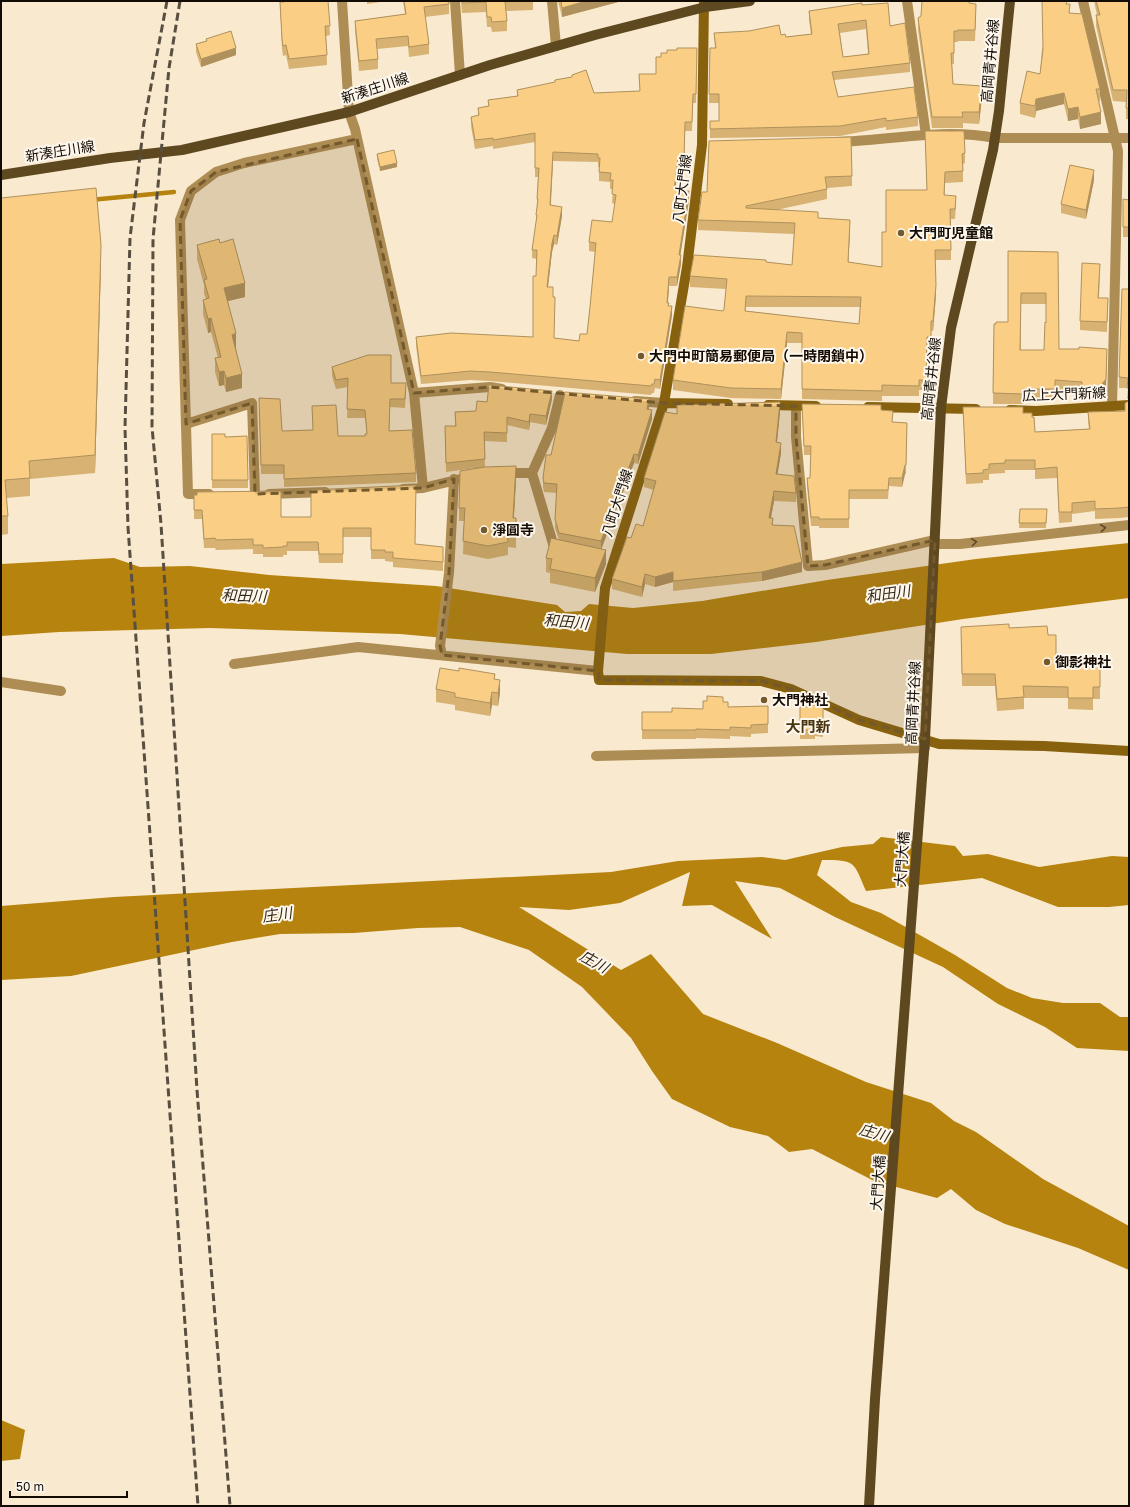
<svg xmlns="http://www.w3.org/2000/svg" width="1130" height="1507" font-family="'Golos Text','Noto Sans JP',sans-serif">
<rect width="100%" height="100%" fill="#f9e9ce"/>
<path fill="#b6830e" d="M 1129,543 L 1129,598 L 963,619 L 816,642 L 711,654 L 627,654 L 400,634 L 210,628 L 59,632 L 1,636 L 1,564 L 114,558 L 140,567 L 190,566 L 269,575 L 436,586 L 557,605 L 565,612 L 581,611 L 589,604 L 633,608 L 702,601 L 827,580 L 976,559 Z
M 881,837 L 955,846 L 963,856 L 988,854 L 1039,867 L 1112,856 L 1129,857 L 1129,905 L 1109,907 L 1058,907 L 982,878 L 866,891 C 853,861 856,860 822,860 L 817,875 L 851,902 L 881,913 L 955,955 L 1007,988 L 1032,998 L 1063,1003 L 1100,1003 L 1120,1017 L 1129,1017 L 1129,1051 L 1077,1048 L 1045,1027 L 998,1004 L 943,967 L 835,917 L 780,888 L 735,881 L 772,939 L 712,905 L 682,906 L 690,872 L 620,903 L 569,910 L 519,907 L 621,970 L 651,954 L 703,1014 L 777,1043 L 866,1082 L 931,1103 L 954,1121 L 976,1132 L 1043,1179 L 1129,1226 L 1129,1270 L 1078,1248 L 1005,1224 L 976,1210 L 951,1189 L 937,1198 L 874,1181 L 812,1149 L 789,1152 L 768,1136 L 730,1127 L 672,1099 L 652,1071 L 631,1038 L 582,987 L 529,950 L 460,927 L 418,928 L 354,933 L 280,934 L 232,942 L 71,976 L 1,980 L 1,906 L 114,897 L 611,872 L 678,861 L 762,857 L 785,860 L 842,847 L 873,844 Z
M 1,1420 L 25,1430 L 20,1459 L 1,1461 Z"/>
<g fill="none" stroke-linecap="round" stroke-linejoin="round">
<path stroke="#b6830e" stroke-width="4.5" d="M 90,200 L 174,192"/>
<path stroke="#ae8d54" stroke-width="10" d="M 342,1 L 349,112 L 355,129 L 414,393 L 423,488
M 455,1 L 460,75
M 552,1 L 556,46
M 907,1 L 926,135
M 1083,1 L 1118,151 L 1112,407
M 838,142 C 890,140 944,128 995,138 L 1129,138
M 414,393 L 490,387 L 502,389
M 635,401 L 664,403
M 796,406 L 796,437 L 808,566 L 825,565 L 935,540
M 186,424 L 252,403 L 255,494
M 503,473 L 532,473 L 552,428 L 560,395
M 532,473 L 554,547 L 559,548
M 403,489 L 423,488 L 473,476
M 209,494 L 188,494 L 180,220 L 191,191 L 216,172 L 244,163 L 357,139
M 269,494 L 325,492
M 935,544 L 960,544 L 1129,525
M 442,655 L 440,646 L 449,573 L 454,479
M 234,664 L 358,647 L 598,671
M 1,682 L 61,691
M 596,756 L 925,748"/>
<path stroke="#87610d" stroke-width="10" d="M 704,1 L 702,145 L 687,267 L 664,403 L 605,588 L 598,671 L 599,680 L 761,681 L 791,689 L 859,720 L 939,744 L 1044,746 L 1129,751
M 664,403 L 728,404
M 768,405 L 816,406
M 868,407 L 976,409
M 1010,410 L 1036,411 L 1129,405"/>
<path stroke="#5e481f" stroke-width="10" d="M 1,175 L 110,158 L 182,150 L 349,112 L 490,65 L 595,35 L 705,7 L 750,1
M 869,1506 L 875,1399 L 925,739 L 941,408 L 951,328 L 993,150 L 999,111 L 1010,1"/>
<path stroke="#584f41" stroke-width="3" stroke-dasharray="8 4" stroke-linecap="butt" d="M 167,1 L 144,123 L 130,238 L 125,428 L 128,527 L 198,1506
M 180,1 L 169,68 L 153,239 L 152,427 L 161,524 L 197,1090 L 230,1506"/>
</g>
<path fill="#d7b272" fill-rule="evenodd" d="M 282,1 L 328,1 L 330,35 L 326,36 L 327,65 L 289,69 L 286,55 L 283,56 L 282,49 L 280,2 L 282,2 Z
M 367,1 L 387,1 L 367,4 Z
M 403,1 L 449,1 L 449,14 L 425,17 L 429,44 L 429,54 L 409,57 L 408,46 L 377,49 L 378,59 L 378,69 L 359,71 L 355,31 L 355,21 L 405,14 Z
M 461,1 L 533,1 L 533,10 L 506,11 L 507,21 L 507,31 L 492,32 L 491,27 L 487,27 L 486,12 L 462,13 Z
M 558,1 L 622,1 L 562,17 Z
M 1094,1 L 1129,1 L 1129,119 L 1126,119 L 1126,102 L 1113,101 L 1096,26 L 1096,15 L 1097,15 Z
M 969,3 L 976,15 L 975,41 L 958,41 L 958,42 L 954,42 L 954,64 L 952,64 L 953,84 L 982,97 L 979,124 L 963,123 L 963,128 L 932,128 L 918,30 L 918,18 Z
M 1066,4 L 1100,89 L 1100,101 L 1099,101 L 1101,124 L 1080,129 L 1078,119 L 1068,121 L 1064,104 L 1036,111 L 1035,118 L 1020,114 L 1020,103 L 1040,74 L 1042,49 Z
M 862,5 L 890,26 L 910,63 L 910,72 L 834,80 L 838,97 L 918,117 L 918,126 L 886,130 L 886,127 L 840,136 L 710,138 L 710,121 L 719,121 L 719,103 L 709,103 L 710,48 L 715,48 L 714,33 L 781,35 L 786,37 L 811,34 L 809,20 L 809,11 ZM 866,29 L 868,54 L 843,57 L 840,33 Z
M 206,39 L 236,55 L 201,67 L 196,52 L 196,44 L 206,41 Z
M 697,48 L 696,103 L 693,103 L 692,131 L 685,131 L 684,168 L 678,168 L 675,190 L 689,200 L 680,255 L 681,264 L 677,286 L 669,286 L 668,303 L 672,315 L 660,389 L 655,388 L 654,393 L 652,393 L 651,395 L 490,381 L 470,380 L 421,384 L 416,346 L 416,337 L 533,337 L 537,259 L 532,258 L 532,250 L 536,224 L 536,215 L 537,208 L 537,199 L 538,177 L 535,177 L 535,142 L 493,149 L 493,146 L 475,149 L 471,126 L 471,117 L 478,116 L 478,108 L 488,107 L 488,100 L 517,96 L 517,90 L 555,83 L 555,80 L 572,77 L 572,75 L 594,93 L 640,91 L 639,74 L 656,74 L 661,57 L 667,53 L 677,50 ZM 553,161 L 598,162 L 598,167 L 599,167 L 599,181 L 610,182 L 610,189 L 613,189 L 612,203 L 615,204 L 612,222 L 589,242 L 589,251 L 595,252 L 590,307 L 587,334 L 579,341 L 554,338 L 548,287 L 552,252 L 554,244 L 557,245 L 562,216 L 551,205 Z
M 925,131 L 965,153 L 965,163 L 963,164 L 963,182 L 945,183 L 944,195 L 956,206 L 955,219 L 951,219 L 951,260 L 935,260 L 936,295 L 933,331 L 931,331 L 931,347 L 927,348 L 926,390 L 919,390 L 919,396 L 882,396 L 882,401 L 802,399 L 802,343 L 787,343 L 781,399 L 731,398 L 673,390 L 673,380 L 724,309 L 726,289 L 690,287 L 690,276 L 766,262 L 792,265 L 794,234 L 698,230 L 698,220 L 707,192 L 709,141 L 852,176 L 852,186 L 827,188 L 827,199 L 776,210 L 818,218 L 850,230 L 848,262 L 882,267 L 886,232 L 927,190 ZM 746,307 L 860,307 L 859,324 L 746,311 Z
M 377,154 L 397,167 L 380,171 L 377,159 Z
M 1094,180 L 1086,219 L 1061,213 L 1061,204 Z
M 1,198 L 101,263 L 95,473 L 30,479 L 30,496 L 6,498 L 8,516 L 8,534 L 1,535 Z
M 1123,199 L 1129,200 L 1129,237 L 1123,237 Z
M 220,243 L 245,297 L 228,301 L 236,348 L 242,388 L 226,392 L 224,385 L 219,386 L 215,372 L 215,358 L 218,358 L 211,332 L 208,333 L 203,314 L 203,300 L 206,299 L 204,294 L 204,285 L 197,259 L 197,245 Z
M 1008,251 L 1058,252 L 1059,349 L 1106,390 L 1097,400 L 1084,400 L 1082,398 L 1082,392 L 1055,391 L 1055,400 L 1023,399 L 1023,404 L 993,404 L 994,324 L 996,324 L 1008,322 ZM 1021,304 L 1046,304 L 1046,323 L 1044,350 L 1021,350 Z
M 1100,273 L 1099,298 L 1108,298 L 1107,332 L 1080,330 L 1080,321 Z
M 1129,289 L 1129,399 L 1127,399 L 1128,388 L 1119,388 L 1119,377 Z
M 332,367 L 391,383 L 406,392 L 405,408 L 390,407 L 389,431 L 416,473 L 416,482 L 284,487 L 284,474 L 261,474 L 259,407 L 282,431 L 338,436 L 365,436 L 367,434 L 365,418 L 347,418 L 348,387 L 336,389 L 332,376 Z
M 552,399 L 546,425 L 530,422 L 529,430 L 507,425 L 507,442 L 484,441 L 485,467 L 516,480 L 514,518 L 516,518 L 516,548 L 508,547 L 508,555 L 488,559 L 463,554 L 464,521 L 459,521 L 459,508 L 475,468 L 446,472 L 445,426 L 455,426 L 455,412 L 476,411 L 487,402 Z
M 1129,401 L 1129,517 L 1120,518 L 1095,519 L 1095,511 L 1072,514 L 1072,522 L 1059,523 L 1057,478 L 1035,479 L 1035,470 L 1005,470 L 1005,473 L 989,474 L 989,480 L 983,480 L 983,483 L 966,484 L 963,407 L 1023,413 L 1032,417 L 1035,432 L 1089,429 L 1088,422 L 1088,412 L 1125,411 Z
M 802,404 L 881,410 L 892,422 L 907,423 L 906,474 L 905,474 L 902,487 L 889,486 L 888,499 L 849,499 L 849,528 L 819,528 L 819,526 L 811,526 L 807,487 L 807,478 L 810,478 L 811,455 L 804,455 Z
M 649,408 L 648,409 L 652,419 L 638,464 L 634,463 L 601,549 L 606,564 L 595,592 L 550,583 L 550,573 L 546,572 L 546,558 L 559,540 L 555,528 L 557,493 L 544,492 L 543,487 L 543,478 L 551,455 Z
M 780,412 L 777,442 L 781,453 L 777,475 L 796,493 L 796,502 L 774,501 L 771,518 L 773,525 L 802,572 L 762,581 L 673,591 L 673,582 L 655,587 L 645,584 L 642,597 L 612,589 L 612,579 L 631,538 L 643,526 L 654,490 L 644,487 L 644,478 L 677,414 Z
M 212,434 L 225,437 L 248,480 L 248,488 L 212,488 Z
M 311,490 L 415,544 L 443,556 L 443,571 L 393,567 L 393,562 L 385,561 L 385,559 L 371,559 L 371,537 L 343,537 L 343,563 L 319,563 L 318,551 L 287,551 L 287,555 L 283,555 L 283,557 L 263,557 L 263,554 L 253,554 L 253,549 L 216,550 L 215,548 L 204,548 L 202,519 L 194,519 L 194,495 L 281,517 L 311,517 Z
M 1020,509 L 1047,509 L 1046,528 L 1019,528 Z
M 961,627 L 1009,628 L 1048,635 L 1056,657 L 1100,657 L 1100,699 L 1093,699 L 1093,710 L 1068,709 L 1068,698 L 1024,698 L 1024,709 L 997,711 L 995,686 L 962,686 Z
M 495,679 L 500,693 L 498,706 L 492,705 L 490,716 L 455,710 L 455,705 L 436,702 L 436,689 Z
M 723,702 L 728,707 L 768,706 L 768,733 L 751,734 L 751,737 L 730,736 L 730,739 L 696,738 L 696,739 L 642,739 L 642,712 L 672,712 L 703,709 Z
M 823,705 L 823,737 L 815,736 L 815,739 L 800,739 L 800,707 L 811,707 Z"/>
<path fill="#af915d" d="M 586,1 L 622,1 L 562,17 L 562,8 Z
M 236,48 L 236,55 L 201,67 L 201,59 Z
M 982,86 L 982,97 L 979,124 L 979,112 Z
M 1064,93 L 1064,104 L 1036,111 L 1035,118 L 1036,99 Z
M 1078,107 L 1078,119 L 1068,121 L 1068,109 Z
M 1101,112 L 1101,124 L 1080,129 L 1080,117 Z
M 553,152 L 553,161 L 550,214 L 550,205 Z
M 678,159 L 678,168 L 674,199 L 674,190 Z
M 397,163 L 397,167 L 380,171 L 380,167 Z
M 1094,170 L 1094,180 L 1086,219 L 1086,210 Z
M 945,172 L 945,183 L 944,206 L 944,195 Z
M 689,191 L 689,200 L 679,264 L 679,255 Z
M 562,207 L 562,216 L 557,245 L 557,236 Z
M 850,220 L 850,230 L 848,272 L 848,262 Z
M 554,235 L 554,244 L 552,252 L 547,296 L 547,287 L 552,243 Z
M 101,245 L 101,263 L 95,473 L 95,455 Z
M 681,255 L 681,264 L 677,286 L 677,277 Z
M 669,277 L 669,286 L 667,312 L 667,303 Z
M 245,283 L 245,297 L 224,302 L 224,288 Z
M 936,285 L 936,295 L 933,331 L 933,321 Z
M 672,306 L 672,315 L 660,389 L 660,380 Z
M 211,318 L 211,332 L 208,333 L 208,319 Z
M 787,332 L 787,343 L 781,399 L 781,389 Z
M 236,333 L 236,348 L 232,349 L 232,335 Z
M 1107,349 L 1106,390 L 1097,400 L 1097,390 Z
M 224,371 L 224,385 L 219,386 L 219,372 Z
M 242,374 L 242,388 L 226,392 L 226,378 Z
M 552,391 L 552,399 L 546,425 L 546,416 Z
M 649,399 L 649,408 L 647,418 L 647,409 Z
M 780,402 L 780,412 L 776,452 L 776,442 Z
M 652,410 L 652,419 L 638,464 L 638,455 Z
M 530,414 L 530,422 L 529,430 L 529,422 Z
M 781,443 L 781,453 L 776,484 L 776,474 Z
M 634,454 L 634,463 L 601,550 L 601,541 Z
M 905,465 L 905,474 L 902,487 L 902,478 Z
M 516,466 L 516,480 L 513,531 L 513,518 Z
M 774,491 L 774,501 L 769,527 L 769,518 Z
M 606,550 L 606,564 L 595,592 L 595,578 Z
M 802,562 L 802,572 L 762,581 L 762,572 Z
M 673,572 L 673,582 L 655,587 L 655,577 Z
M 645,574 L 645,584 L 642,597 L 642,587 Z
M 500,680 L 500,693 L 498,706 L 498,693 Z
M 492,692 L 492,705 L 490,716 L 490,703 Z"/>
<path fill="#facf85" stroke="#af915d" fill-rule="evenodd" d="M 284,1 L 328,1 L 330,26 L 325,26 L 327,55 L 289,59 L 286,45 L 283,46 L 282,39 L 280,2 L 284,2 Z
M 404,1 L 449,1 L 449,4 L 424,7 L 429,44 L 409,47 L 408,36 L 376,39 L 378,59 L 359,61 L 355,21 L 406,14 Z
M 462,1 L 514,1 L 505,2 L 507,21 L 492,22 L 491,17 L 487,17 L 486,2 L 462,3 Z
M 561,1 L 586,1 L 562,8 Z
M 922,1 L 969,1 L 969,3 L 976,4 L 975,30 L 958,30 L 958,31 L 954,31 L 954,53 L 951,53 L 953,84 L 982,86 L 979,112 L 962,112 L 963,117 L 932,117 L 918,18 L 921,16 Z
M 1042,1 L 1067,1 L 1066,4 L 1070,4 L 1069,13 L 1082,14 L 1100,89 L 1096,89 L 1101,112 L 1080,117 L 1078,107 L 1068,109 L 1064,93 L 1036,99 L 1035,106 L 1020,103 L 1027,71 L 1040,74 L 1043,49 Z
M 1096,1 L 1129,1 L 1129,108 L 1126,108 L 1127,90 L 1113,90 L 1096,15 L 1100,15 Z
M 862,3 L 862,5 L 888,3 L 890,26 L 905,23 L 910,63 L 832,72 L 838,97 L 914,87 L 918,117 L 886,121 L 886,118 L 840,126 L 710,129 L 710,121 L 719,121 L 719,94 L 709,94 L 710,48 L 716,48 L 714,33 L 749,31 L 779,25 L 781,35 L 785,34 L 786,37 L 812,34 L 809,11 ZM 866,20 L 869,54 L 843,57 L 838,24 Z
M 231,31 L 236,48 L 201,59 L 196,44 L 207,41 L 206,39 Z
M 677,48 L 697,48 L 696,94 L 693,94 L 692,122 L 685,122 L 684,159 L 678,159 L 674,190 L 689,191 L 679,255 L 681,255 L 677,277 L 669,277 L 667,303 L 669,303 L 668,306 L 672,306 L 660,380 L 655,379 L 654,384 L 652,384 L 651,386 L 490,372 L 470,371 L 421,376 L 416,337 L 451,333 L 533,337 L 533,276 L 536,276 L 537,250 L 532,250 L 537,215 L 536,215 L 538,199 L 537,199 L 539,168 L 535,168 L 535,133 L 493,140 L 493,138 L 475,140 L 471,117 L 479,115 L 478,108 L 489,106 L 488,100 L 518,96 L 517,90 L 555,82 L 555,80 L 572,77 L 572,75 L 586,70 L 594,93 L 640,91 L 639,74 L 656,74 L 656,57 L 661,57 L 661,53 L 667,53 L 667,50 L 677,50 ZM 553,152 L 598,154 L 598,158 L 600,158 L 599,172 L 611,173 L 610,180 L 613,180 L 612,194 L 616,195 L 612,222 L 592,220 L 589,242 L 596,243 L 590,307 L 587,334 L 580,334 L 579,341 L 554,338 L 555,297 L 553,297 L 553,287 L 547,287 L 552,243 L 554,235 L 557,236 L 562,207 L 550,205 Z
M 925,131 L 964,131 L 965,153 L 962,154 L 963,171 L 945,172 L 944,195 L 956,196 L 955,209 L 950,209 L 951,250 L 935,250 L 936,285 L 933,321 L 931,321 L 931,337 L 927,337 L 926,380 L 919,380 L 919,386 L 882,385 L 882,391 L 802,389 L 802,333 L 787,332 L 781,389 L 731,388 L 673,380 L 685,306 L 723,311 L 724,309 L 727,279 L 690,276 L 694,255 L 766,260 L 766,262 L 792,265 L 795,223 L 698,220 L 702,192 L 707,192 L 709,141 L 851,137 L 852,176 L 825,177 L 827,189 L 746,206 L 746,208 L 818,212 L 818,218 L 850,220 L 848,262 L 882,267 L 882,232 L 886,232 L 886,190 L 927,190 ZM 746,296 L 861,297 L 859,324 L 745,311 Z
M 394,150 L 397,163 L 380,167 L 377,154 Z
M 1070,165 L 1094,170 L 1086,210 L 1061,204 Z
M 96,188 L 101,245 L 95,455 L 29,461 L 30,478 L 5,480 L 8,516 L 1,516 L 1,198 Z
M 1123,199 L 1129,200 L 1129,227 L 1123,227 Z
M 219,239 L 220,243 L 233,239 L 245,283 L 224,288 L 236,333 L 232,335 L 242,374 L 226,378 L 224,371 L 219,372 L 215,358 L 221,357 L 211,318 L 208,319 L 203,300 L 209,298 L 204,280 L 207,279 L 197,245 Z
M 1008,251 L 1058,252 L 1059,349 L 1079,349 L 1079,347 L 1107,349 L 1106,379 L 1097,390 L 1084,390 L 1082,387 L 1082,382 L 1055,380 L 1055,389 L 1023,389 L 1023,394 L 993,393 L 994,324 L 996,324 L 996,322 L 1008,322 ZM 1021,293 L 1046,293 L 1046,323 L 1045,322 L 1044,350 L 1020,350 Z
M 1082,263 L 1100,264 L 1098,298 L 1108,298 L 1107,322 L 1080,321 Z
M 1122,289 L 1129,289 L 1129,389 L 1127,388 L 1128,378 L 1119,377 Z
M 368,355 L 391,355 L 391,383 L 406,383 L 405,399 L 390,399 L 389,431 L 412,430 L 416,473 L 284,479 L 284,465 L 261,465 L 259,398 L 280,399 L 282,431 L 313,430 L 312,406 L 336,405 L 338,436 L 365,436 L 365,434 L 367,434 L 365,410 L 347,409 L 348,378 L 336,380 L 332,367 Z
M 489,385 L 552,391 L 546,416 L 530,414 L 529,422 L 507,417 L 507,433 L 484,432 L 485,459 L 446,463 L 445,426 L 456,426 L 455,412 L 476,411 L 477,401 L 487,402 Z
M 565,392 L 649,399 L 647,409 L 652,410 L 638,455 L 634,454 L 601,541 L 559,533 L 555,519 L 557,484 L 544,483 L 543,478 L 546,455 L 551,455 Z
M 1129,401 L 1129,507 L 1120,508 L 1095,509 L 1095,501 L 1072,503 L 1072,512 L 1059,512 L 1057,467 L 1035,469 L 1035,460 L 1005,460 L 1005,463 L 989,464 L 989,469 L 983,470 L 983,473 L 966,474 L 963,407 L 1023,407 L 1023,413 L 1032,413 L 1032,417 L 1034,417 L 1035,432 L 1090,429 L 1088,412 L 1125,411 L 1125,403 Z
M 780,402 L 776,442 L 781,443 L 776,474 L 794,476 L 796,493 L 774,491 L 769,518 L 773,518 L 772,525 L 794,526 L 802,562 L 762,572 L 673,581 L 673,572 L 655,577 L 645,574 L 642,587 L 612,579 L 627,537 L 631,538 L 636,524 L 643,526 L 656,481 L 644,478 L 665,412 L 677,414 L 677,405 Z
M 802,404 L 881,405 L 881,410 L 893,411 L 892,422 L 907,423 L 906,465 L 905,465 L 902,478 L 889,478 L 888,490 L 849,490 L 849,519 L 819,519 L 819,517 L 811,517 L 807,478 L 810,478 L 811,446 L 804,446 Z
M 212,434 L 225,434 L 225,437 L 247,436 L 248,480 L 212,480 Z
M 516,466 L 513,518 L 516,518 L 516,534 L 507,534 L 508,542 L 488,546 L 463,541 L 465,508 L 459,508 L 460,471 L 484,467 Z
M 416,485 L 415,544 L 443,547 L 443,562 L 393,558 L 393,552 L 385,552 L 385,550 L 371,550 L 371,528 L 343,528 L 343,554 L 319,554 L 318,542 L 287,542 L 287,546 L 283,546 L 283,547 L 263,548 L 263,545 L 253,545 L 253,539 L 216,540 L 215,538 L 204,539 L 202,510 L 194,510 L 194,495 L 197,495 L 197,492 L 281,491 L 281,517 L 311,517 L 311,490 Z
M 1020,509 L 1047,509 L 1046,523 L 1019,523 Z
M 551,538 L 606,550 L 595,578 L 550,569 L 552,559 L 546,558 Z
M 1009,624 L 1009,628 L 1047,626 L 1048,635 L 1056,635 L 1056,657 L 1100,657 L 1100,687 L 1093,687 L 1093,698 L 1068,698 L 1068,687 L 1023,686 L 1024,697 L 997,699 L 995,674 L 962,674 L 961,627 Z
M 440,668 L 459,671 L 459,668 L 495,674 L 494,679 L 500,680 L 498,693 L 492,692 L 490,703 L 455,697 L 455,693 L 436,689 Z
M 707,696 L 723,697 L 723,702 L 728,702 L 728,707 L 768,706 L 768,724 L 751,725 L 751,728 L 730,727 L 730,730 L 696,729 L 696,730 L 642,730 L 642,712 L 672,712 L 672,708 L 703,709 L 703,701 L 707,701 Z
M 811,705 L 823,705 L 823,727 L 815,727 L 815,730 L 800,730 L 800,707 L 811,707 Z"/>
<defs><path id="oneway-chevron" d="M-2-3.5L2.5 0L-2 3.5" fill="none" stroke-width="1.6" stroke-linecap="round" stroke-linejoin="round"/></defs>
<g stroke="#604c2c">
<use href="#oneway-chevron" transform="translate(1103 528) rotate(-6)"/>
<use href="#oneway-chevron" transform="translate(974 542) rotate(-6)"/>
</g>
<path fill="#73592b" fill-opacity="0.2" stroke="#73592b" stroke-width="3" stroke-dasharray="8 5" stroke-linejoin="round" d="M 357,139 L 414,393 L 490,387 L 664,403 L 796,406 L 796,437 L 808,566 L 825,565 L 935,540 L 925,739 L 859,720 L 791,689 L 761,681 L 599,680 L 598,671 L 442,655 L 440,646 L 449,573 L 454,479 L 423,488 L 255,494 L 252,403 L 186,424 L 180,220 L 191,191 L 216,172 Z"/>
<g fill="#73592b" stroke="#fef7ed" stroke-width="1.5">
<circle cx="901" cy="233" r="4"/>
<circle cx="641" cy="356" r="4"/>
<circle cx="484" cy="530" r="4"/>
<circle cx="1047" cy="662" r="4"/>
<circle cx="764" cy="700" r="4"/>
</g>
<g text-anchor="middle" stroke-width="4" stroke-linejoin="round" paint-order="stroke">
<g font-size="14" fill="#120c04" stroke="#fef7ed">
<text transform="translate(990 61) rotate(-85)" y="5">高岡青井谷線</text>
<text transform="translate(375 88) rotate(-18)" y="5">新湊庄川線</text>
<text transform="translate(60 151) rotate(-9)" y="5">新湊庄川線</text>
<text transform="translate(682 189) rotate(-83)" y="5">八町大門線</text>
<text transform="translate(931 379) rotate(-84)" y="5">高岡青井谷線</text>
<text transform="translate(1064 394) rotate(-2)" y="5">広上大門新線</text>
<text transform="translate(617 503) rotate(-72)" y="5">八町大門線</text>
<text transform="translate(913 703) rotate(-87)" y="5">高岡青井谷線</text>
<text transform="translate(902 859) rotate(-86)" y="5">大門大橋</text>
<text transform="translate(878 1183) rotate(-86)" y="5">大門大橋</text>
</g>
<g font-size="14" font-weight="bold" fill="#120c04" stroke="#fef7ed" text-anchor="start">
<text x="909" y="238">大門町児童館</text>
<text x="649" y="361">大門中町簡易郵便局（一時閉鎖中）</text>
<text x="492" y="535">淨圓寺</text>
<text x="1055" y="667">御影神社</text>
<text x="772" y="705">大門神社</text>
</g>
<g font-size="15" font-style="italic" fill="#332918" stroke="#fef7ed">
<text transform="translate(888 594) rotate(-8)" y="5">和田川</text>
<text transform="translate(244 596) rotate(2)" y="5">和田川</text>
<text transform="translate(566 622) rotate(5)" y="5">和田川</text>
<text transform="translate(277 915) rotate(-8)" y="5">庄川</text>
<text transform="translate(594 962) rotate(29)" y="5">庄川</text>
<text transform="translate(874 1133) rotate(16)" y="5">庄川</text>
</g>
<g font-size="15" font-weight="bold" fill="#48340e" stroke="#fef7ed">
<text x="808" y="732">大門新</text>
</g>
</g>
<rect width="1130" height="1507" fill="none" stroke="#120c04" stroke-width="4"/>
<path d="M10 1491v6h117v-6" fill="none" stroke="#120c04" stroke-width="2"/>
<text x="16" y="1491" font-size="12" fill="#120c04" stroke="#fef7ed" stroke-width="3" paint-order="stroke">50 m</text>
</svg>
